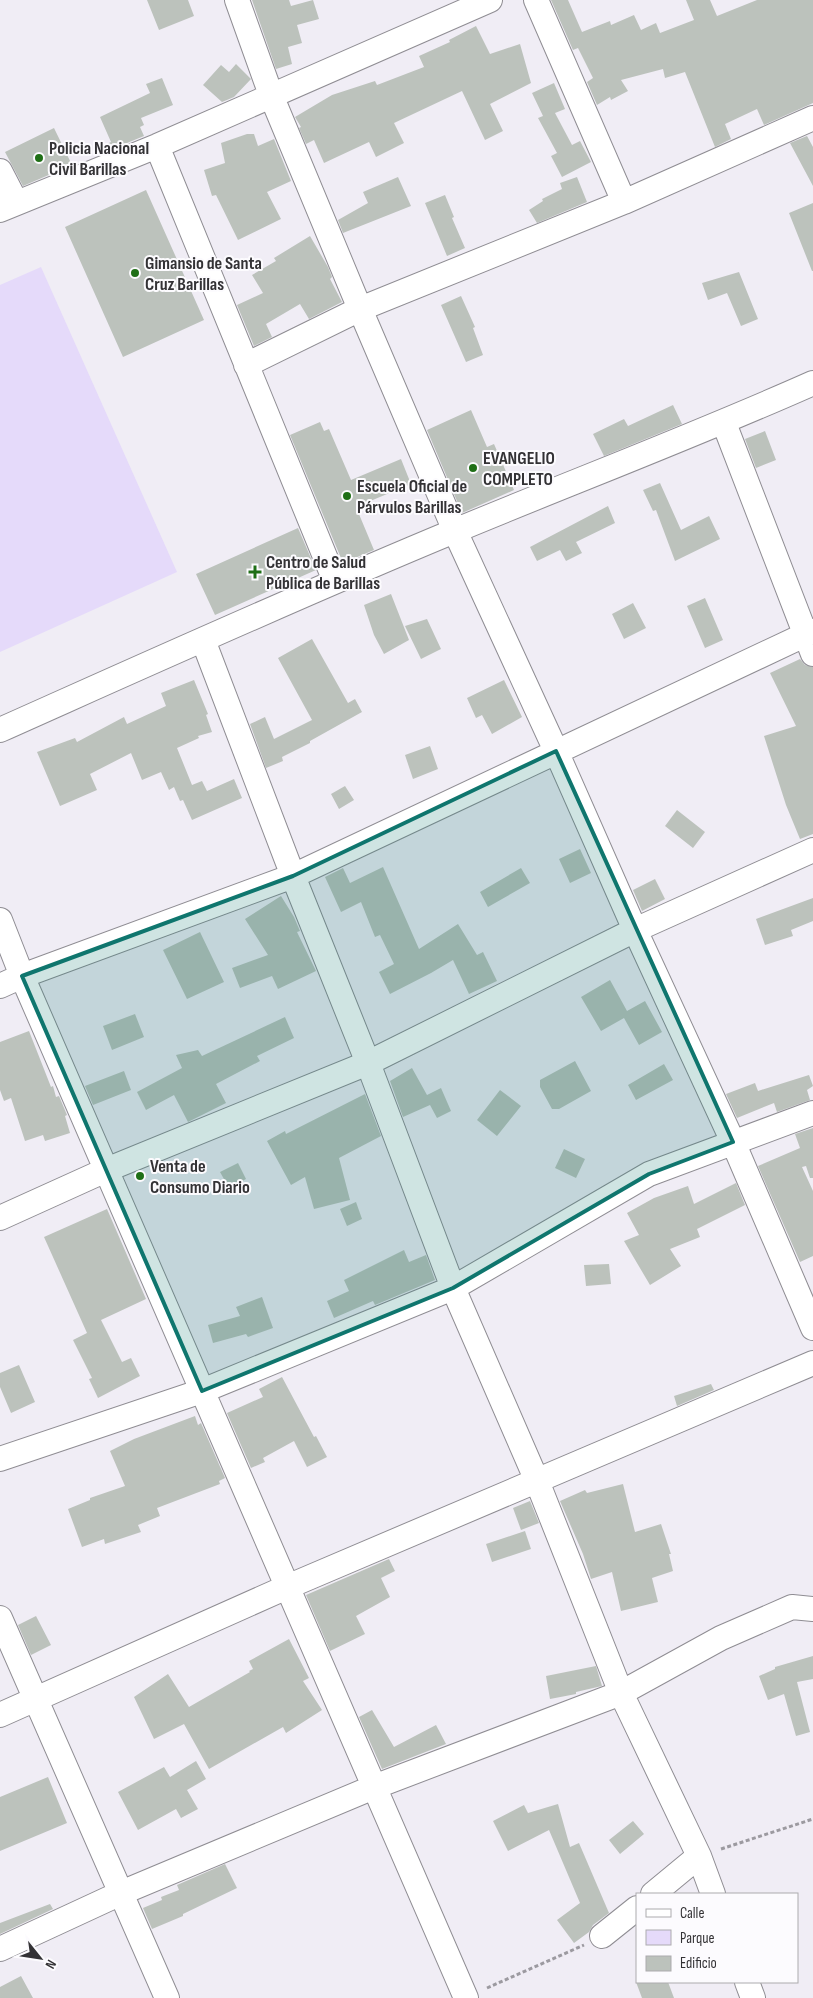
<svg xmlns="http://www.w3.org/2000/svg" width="813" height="1998" font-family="'Sofia Sans Condensed',sans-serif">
<rect width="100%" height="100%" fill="#f0edf5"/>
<path fill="#e5dafa" d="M 41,267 L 177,572 L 0,652 L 0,285 Z"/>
<path fill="#bcc2bc" d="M 147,0 L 188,0 L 194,16 L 159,30 Z
M 252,0 L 289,0 L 291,6 L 313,0 L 319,19 L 297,25 L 302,43 L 288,47 L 292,64 L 276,69 Z
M 551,0 L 568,0 L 582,32 L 610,21 L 611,25 L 634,15 L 641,30 L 656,23 L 660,33 L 694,20 L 686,0 L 710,0 L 717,16 L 757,0 L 813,0 L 813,103 L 764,125 L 757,109 L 725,124 L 731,139 L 715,147 L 685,72 L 665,78 L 663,69 L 621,80 L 628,91 L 611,100 L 610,97 L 597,105 L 587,82 L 593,78 L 578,48 L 573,50 Z
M 476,26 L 490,54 L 520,44 L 531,83 L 490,104 L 503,131 L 485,140 L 462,91 L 394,123 L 404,143 L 376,157 L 369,142 L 324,163 L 314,140 L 306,144 L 299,128 L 301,127 L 295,117 L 332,95 L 375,81 L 377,85 L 424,67 L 419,56 L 450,42 L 449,40 Z
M 236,64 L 251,79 L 234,97 L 222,102 L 203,85 L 221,65 L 229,72 Z
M 162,78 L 173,105 L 141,118 L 144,125 L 140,127 L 144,136 L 98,155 L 96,149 L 111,142 L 100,117 L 150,93 L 146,84 Z
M 554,83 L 565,109 L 555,113 L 572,145 L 580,141 L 591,162 L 562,177 L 551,156 L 557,153 L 538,118 L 543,116 L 532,93 Z
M 54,128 L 72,165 L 23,186 L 5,152 Z
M 247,134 L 254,134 L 258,146 L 274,139 L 291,181 L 267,192 L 281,219 L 238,240 L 216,195 L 212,196 L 204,170 L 225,163 L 221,143 Z
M 807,136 L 813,147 L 813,186 L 790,143 Z
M 398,177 L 411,206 L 343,233 L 338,220 L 368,203 L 363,192 Z
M 577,177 L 587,202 L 537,223 L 529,210 L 543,201 L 542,199 L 562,189 L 560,183 Z
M 146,190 L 204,320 L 123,357 L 65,227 Z
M 445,195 L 454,217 L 452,218 L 465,248 L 447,256 L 425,203 Z
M 813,203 L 813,271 L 812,271 L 789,213 Z
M 310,236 L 328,267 L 332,277 L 330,279 L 342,302 L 309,319 L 300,304 L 266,324 L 272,337 L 254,346 L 237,305 L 263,293 L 252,275 L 276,261 L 274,258 Z
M 739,272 L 758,319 L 741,326 L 727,293 L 708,300 L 702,283 Z
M 461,296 L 475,327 L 473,328 L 483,355 L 466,362 L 441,305 Z
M 673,405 L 682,424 L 604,456 L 593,434 L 624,419 L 628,426 Z
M 471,410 L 487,447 L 494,444 L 514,490 L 462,513 L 427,430 Z
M 320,422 L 324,431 L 329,429 L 351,480 L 401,459 L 411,484 L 356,507 L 374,550 L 343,563 L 290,435 Z
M 765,431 L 776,460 L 756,468 L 745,439 Z
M 660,483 L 681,530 L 709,516 L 720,539 L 675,561 L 656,510 L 653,511 L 643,490 Z
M 608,506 L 615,523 L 576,542 L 582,553 L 566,561 L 560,550 L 537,561 L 530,547 Z
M 298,528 L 316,570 L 215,615 L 196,574 Z
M 391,594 L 409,640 L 384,654 L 374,635 L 364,605 Z
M 705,598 L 723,640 L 705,648 L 687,606 Z
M 633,603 L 646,628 L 624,639 L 612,614 Z
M 427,619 L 441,649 L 421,659 L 405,626 Z
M 312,639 L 348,703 L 355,699 L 362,712 L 310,741 L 310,743 L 282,757 L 283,761 L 266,768 L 250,724 L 265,717 L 274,739 L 312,720 L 278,658 Z
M 800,659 L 805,665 L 813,667 L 813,834 L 800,839 L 786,805 L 764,736 L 796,726 L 770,673 Z
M 194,680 L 208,714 L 206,715 L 212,732 L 198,736 L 199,738 L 177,748 L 192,785 L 202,781 L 207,791 L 234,779 L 242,798 L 192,820 L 183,800 L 180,801 L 174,787 L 169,790 L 161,772 L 142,780 L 131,753 L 90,774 L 97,790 L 60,806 L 37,752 L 75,738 L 77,742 L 124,717 L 127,724 L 166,706 L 161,693 Z
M 504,680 L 522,717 L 492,734 L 482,715 L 476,718 L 467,698 Z
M 430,746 L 438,769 L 413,779 L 405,755 Z
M 345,786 L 354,800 L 339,809 L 331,794 Z
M 677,810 L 705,832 L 693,848 L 665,826 Z
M 580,849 L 591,873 L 570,883 L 559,859 Z
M 383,867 L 419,949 L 458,924 L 477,955 L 483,952 L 497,981 L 469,994 L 453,960 L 431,973 L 390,994 L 379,972 L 394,964 L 380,935 L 375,937 L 361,902 L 341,912 L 325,877 L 343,868 L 350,883 Z
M 521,868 L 530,883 L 488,907 L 480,892 Z
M 655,879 L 665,899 L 642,911 L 633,890 Z
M 281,896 L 294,917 L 300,931 L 297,932 L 316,971 L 278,989 L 272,976 L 240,988 L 232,968 L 268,955 L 245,919 Z
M 813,898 L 813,921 L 791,930 L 793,936 L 765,945 L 756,919 Z
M 200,932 L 224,982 L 187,999 L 163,950 Z
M 610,980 L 627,1011 L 645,1001 L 662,1032 L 639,1045 L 624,1018 L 601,1031 L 581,997 Z
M 135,1014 L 144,1037 L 112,1050 L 103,1026 Z
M 285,1017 L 294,1038 L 257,1056 L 260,1061 L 216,1084 L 226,1103 L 188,1122 L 174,1095 L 146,1110 L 137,1092 L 182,1068 L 176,1055 L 198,1050 L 202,1056 Z
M 29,1031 L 51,1087 L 53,1086 L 56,1097 L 59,1096 L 67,1115 L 65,1116 L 70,1133 L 45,1141 L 43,1135 L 25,1141 L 11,1098 L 4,1101 L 0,1090 L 0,1042 Z
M 575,1061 L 591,1091 L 559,1109 L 552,1109 L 540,1087 L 540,1080 Z
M 664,1064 L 673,1080 L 636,1100 L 628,1085 Z
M 412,1068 L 427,1095 L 441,1088 L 451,1111 L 437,1118 L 430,1105 L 403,1117 L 390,1081 Z
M 124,1071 L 131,1090 L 93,1105 L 85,1086 Z
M 809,1075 L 813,1086 L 807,1090 L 810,1100 L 777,1112 L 774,1103 L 737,1118 L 726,1094 L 755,1083 L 758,1091 Z
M 500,1090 L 521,1106 L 497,1136 L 477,1120 Z
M 365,1094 L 381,1136 L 339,1158 L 350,1200 L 314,1209 L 305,1177 L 291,1185 L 267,1141 L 285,1131 L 286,1134 Z
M 813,1128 L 813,1178 L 810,1178 L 806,1166 L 802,1167 L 813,1191 L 813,1256 L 800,1262 L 758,1166 L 800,1148 L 795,1134 Z
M 564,1149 L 585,1159 L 576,1178 L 555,1168 Z
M 238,1163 L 246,1179 L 229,1188 L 220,1172 Z
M 736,1183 L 745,1205 L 697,1229 L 700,1237 L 670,1249 L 681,1266 L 650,1285 L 624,1241 L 639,1235 L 627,1213 L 654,1198 L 688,1186 L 694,1204 Z
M 356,1202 L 362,1219 L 347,1226 L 340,1209 Z
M 107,1209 L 146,1299 L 101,1320 L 122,1362 L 131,1358 L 140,1376 L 98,1398 L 89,1379 L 92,1378 L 73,1340 L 87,1333 L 44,1237 Z
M 404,1250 L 409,1262 L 426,1255 L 435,1280 L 375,1305 L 373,1301 L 334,1318 L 327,1301 L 349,1291 L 344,1280 Z
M 609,1264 L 611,1284 L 586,1286 L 584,1265 Z
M 262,1297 L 273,1328 L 248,1337 L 246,1334 L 213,1343 L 208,1325 L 240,1316 L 236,1307 Z
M 19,1365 L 35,1402 L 11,1413 L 0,1387 L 0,1373 Z
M 282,1377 L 314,1437 L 316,1436 L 327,1457 L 307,1467 L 294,1441 L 263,1458 L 265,1462 L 251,1468 L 227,1413 L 263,1397 L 259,1389 Z
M 711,1384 L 714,1390 L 677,1406 L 674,1396 Z
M 195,1416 L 198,1425 L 201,1423 L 225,1478 L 219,1481 L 220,1484 L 157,1508 L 160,1516 L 138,1525 L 141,1532 L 105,1544 L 104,1539 L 82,1547 L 68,1509 L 90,1500 L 90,1498 L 125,1486 L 110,1451 L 134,1439 Z
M 623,1484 L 635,1532 L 661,1524 L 671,1554 L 669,1554 L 673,1571 L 652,1578 L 658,1602 L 621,1611 L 612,1572 L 591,1579 L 583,1554 L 560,1501 L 585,1490 L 587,1493 Z
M 530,1501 L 539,1523 L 521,1530 L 513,1508 Z
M 525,1531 L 531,1549 L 492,1562 L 486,1544 Z
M 389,1559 L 395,1571 L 381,1578 L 390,1597 L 356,1616 L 365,1634 L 330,1651 L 306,1595 Z
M 36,1616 L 51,1645 L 31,1655 L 18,1625 Z
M 289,1639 L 309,1678 L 303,1681 L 322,1710 L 286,1733 L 283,1727 L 209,1769 L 184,1724 L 154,1739 L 134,1697 L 168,1674 L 189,1707 L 250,1672 L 249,1671 L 253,1669 L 249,1661 Z
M 813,1656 L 813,1679 L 797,1682 L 810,1732 L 796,1736 L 784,1694 L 768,1700 L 759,1676 L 775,1669 L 775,1667 Z
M 596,1666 L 602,1686 L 576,1692 L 576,1694 L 550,1699 L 546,1676 Z
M 372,1710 L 394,1747 L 436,1725 L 446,1744 L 382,1769 L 359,1717 Z
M 196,1761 L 206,1779 L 187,1790 L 198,1809 L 181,1818 L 176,1809 L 138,1830 L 118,1792 L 164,1767 L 170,1777 Z
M 48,1777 L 67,1823 L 0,1851 L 0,1797 Z
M 558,1804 L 570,1847 L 579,1843 L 609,1913 L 593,1925 L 589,1932 L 574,1943 L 557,1920 L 580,1903 L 549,1830 L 508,1851 L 493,1821 L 524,1805 L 528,1813 Z
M 633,1821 L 644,1834 L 620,1854 L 609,1840 Z
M 225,1864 L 237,1888 L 183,1914 L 183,1916 L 152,1929 L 143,1908 L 162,1900 L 161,1897 L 179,1890 L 177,1885 Z
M 50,1904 L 53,1909 L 0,1934 L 0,1923 Z
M 21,1976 L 33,1998 L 0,1998 L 0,1987 Z
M 636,1982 L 668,1982 L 674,1998 L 642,1998 Z"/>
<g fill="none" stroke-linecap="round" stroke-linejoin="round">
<defs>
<path id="minor" d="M 237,0 L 271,95 L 360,309 L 455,531 L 556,751 L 635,930 L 733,1142 L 813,1328
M 536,0 L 624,202
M 157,146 L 335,581
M 0,171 L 16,202
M 0,210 L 157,146 L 490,0
M 246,365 L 360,309 L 624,202 L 813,118
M 724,423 L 813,654
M 203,640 L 293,876 L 368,1063 L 453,1288 L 537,1481 L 621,1693 L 699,1856 L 713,1894
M 0,730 C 150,663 300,595 452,532 C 572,482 694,436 813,383
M 0,920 L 22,976 L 466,1998
M 0,986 L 22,976 L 293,876 L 813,631
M 0,1218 L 106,1170 L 368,1063 L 635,930 L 813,850
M 0,1459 L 202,1391 L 453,1288 L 649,1174 L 813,1113
M 0,1618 L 167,1998
M 0,1715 L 287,1587 L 813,1363
M 653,1894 L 699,1856
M 602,1936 L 637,1908
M 0,1949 L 121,1893 L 374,1787 L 621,1693 L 721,1638 L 792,1607 L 813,1609
M 747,1982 L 753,1998"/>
</defs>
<use href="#minor" stroke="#8f8d93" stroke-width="26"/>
<path stroke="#9c9aa0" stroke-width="3" stroke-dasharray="4 2.5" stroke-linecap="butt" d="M 721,1849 L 813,1819
M 487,1988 L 584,1945"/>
<use href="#minor" stroke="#fff" stroke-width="24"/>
</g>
<path fill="#0f766e" fill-opacity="0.2" stroke="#0f766e" stroke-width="4" stroke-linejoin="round" d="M 556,751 L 733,1142 L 649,1174 L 453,1288 L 202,1391 L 22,976 L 293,876 Z"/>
<g fill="#1f6f16" stroke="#fcfbfe" stroke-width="2">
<circle cx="39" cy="158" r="5"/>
<circle cx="135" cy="273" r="5"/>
<circle cx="473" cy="468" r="5"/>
<circle cx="347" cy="496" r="5"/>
<path d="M252.5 564.5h5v5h5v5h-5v5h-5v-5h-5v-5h5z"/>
<circle cx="140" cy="1176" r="5"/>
</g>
<g text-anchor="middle" stroke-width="4" stroke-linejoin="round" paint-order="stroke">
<g font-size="18" font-weight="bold" fill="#333235" stroke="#fcfbfe" text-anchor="start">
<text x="49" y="154">Policia Nacional<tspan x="49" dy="21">Civil Barillas</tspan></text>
<text x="145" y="269">Gimansio de Santa<tspan x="145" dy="21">Cruz Barillas</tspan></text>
<text x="483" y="464">EVANGELIO<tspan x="483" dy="21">COMPLETO</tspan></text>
<text x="357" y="492">Escuela Oficial de<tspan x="357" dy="21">Párvulos Barillas</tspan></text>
<text x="266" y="568">Centro de Salud<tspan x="266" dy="21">Pública de Barillas</tspan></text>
<text x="150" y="1172">Venta de<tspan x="150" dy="21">Consumo Diario</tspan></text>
</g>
</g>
<rect x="636" y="1893" width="162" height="90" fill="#fcfbfe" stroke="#acabae"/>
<rect x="646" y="1909" width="25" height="8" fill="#ffffff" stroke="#acabae"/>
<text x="680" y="1918" font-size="15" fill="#333235">Calle</text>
<rect x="646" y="1930" width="25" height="15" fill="#e5dafa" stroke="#acabae"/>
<text x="680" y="1943" font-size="15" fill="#333235">Parque</text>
<rect x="646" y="1956" width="25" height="15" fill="#bcc2bc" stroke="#acabae"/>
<text x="680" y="1968" font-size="15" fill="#333235">Edificio</text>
<g transform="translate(40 1958) rotate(120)" stroke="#fcfbfe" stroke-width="4" paint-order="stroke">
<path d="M0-4L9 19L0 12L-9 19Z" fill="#333235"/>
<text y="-8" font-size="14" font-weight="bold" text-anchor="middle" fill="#333235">N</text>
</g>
</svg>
